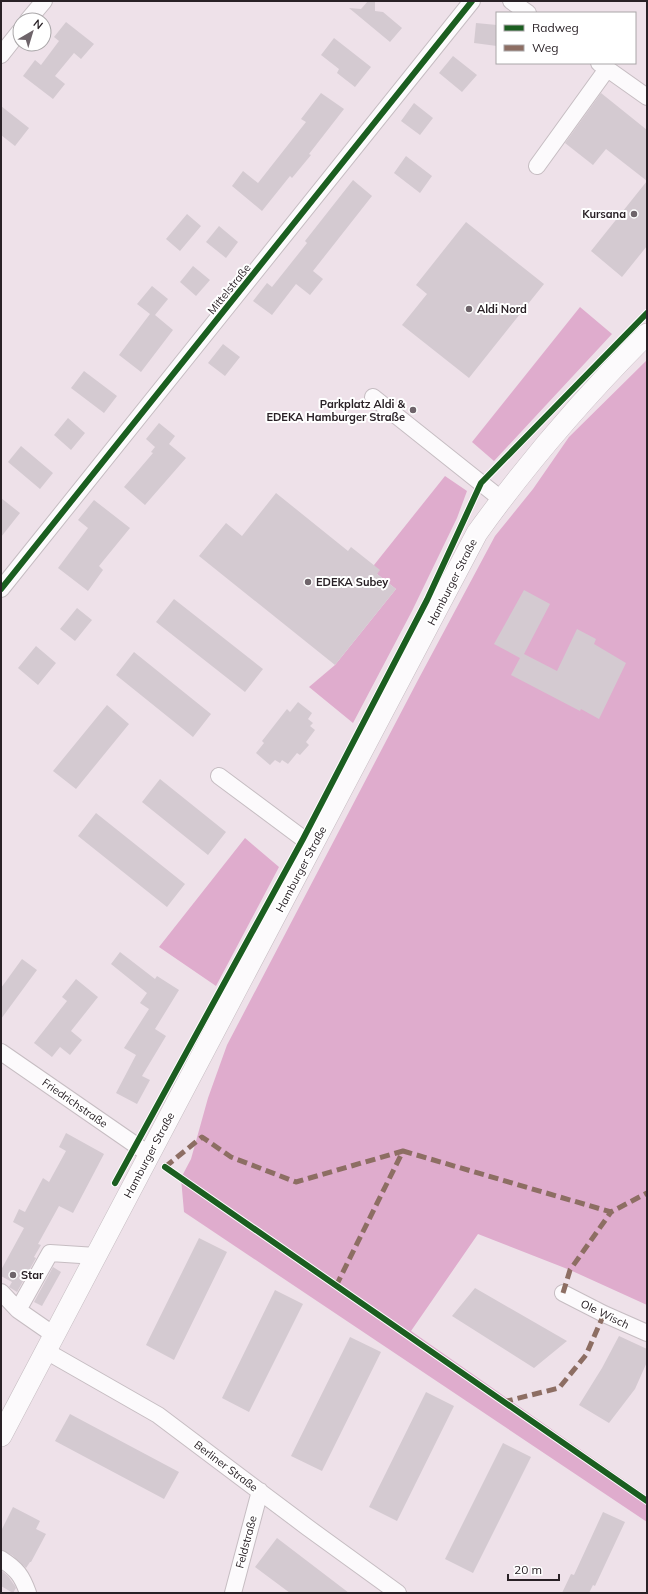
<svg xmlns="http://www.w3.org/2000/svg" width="648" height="1594" font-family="Mulish,sans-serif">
<rect width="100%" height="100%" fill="#eee1e9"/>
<path fill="#dfaccd" d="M 580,307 L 612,334 L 494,461 L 472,442 Z
M 647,360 L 647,1305 L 570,1270 L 478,1234 L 411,1331 L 647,1496 L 647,1522 L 184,1212 L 181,1178 L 191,1159 L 208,1098 L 227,1045 L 418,680 L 495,536 L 533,489 L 569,437 Z
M 445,476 L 467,491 L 457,518 L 412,611 L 353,723 L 309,687 L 335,665 L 396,589 L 377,574 L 374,565 Z
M 245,838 L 279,867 L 216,986 L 159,947 Z"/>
<path fill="#d4cad1" d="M 368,1 L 375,1 L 375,11 L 383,12 L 402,28 L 390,42 L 349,8 L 361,9 Z
M 66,22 L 94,44 L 81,59 L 74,53 L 55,76 L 65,84 L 53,99 L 23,76 L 35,60 L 41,65 L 59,41 L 54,37 Z
M 476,23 L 497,25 L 497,46 L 474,43 Z
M 334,38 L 371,67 L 355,87 L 337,73 L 339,69 L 321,55 Z
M 453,56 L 477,75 L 462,92 L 439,73 Z
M 321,93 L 344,109 L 309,154 L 311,155 L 292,178 L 290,176 L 262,211 L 232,186 L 243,171 L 258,183 L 306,122 L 301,119 Z
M 601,93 L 647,130 L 647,246 L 622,277 L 591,251 L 647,181 L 606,149 L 593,165 L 565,143 Z
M 414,103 L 433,118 L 420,135 L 401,121 Z
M 1,106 L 29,128 L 15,146 L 1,135 Z
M 406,156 L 432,176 L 420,193 L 394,173 Z
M 353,180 L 372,196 L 313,271 L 323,279 L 310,295 L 296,284 L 272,315 L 253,301 L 267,283 L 272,287 L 307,243 L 305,241 Z
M 187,214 L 201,226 L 180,251 L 166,239 Z
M 466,222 L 544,284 L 469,378 L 402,325 L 427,294 L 416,285 Z
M 219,226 L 238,242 L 226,258 L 206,242 Z
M 193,266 L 210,280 L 196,296 L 180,282 Z
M 152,286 L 168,299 L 155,315 L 173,330 L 141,372 L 119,355 L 150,314 L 137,304 Z
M 223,344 L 240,357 L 225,376 L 208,363 Z
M 84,371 L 117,396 L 104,413 L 71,388 Z
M 68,418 L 85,433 L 71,450 L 54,435 Z
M 159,423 L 175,436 L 169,444 L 186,458 L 145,505 L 124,487 L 153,453 L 151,452 L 155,447 L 146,439 Z
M 21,446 L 53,473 L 40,489 L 8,462 Z
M 276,493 L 348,551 L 351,547 L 380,570 L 377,574 L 396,589 L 335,665 L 199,556 L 226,523 L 242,536 Z
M 1,498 L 20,513 L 1,537 Z
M 94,500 L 130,528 L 99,566 L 103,570 L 88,591 L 58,568 L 88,528 L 78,520 Z
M 524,590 L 550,604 L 524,654 L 557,671 L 577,629 L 596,639 L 594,644 L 626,663 L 599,719 L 581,709 L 580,711 L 511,675 L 520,658 L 494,644 Z
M 174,599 L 263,669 L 245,692 L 156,622 Z
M 77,608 L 92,620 L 75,641 L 60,629 Z
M 36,646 L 56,663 L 38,685 L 18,668 Z
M 134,652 L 211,714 L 193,737 L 116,675 Z
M 298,702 L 312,713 L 308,719 L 313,723 L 310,726 L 315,730 L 306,742 L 309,745 L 300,755 L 297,753 L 288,764 L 282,760 L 280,763 L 275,760 L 270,765 L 256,753 L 264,743 L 262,741 L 287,709 L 290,712 Z
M 107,705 L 129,724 L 76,789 L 53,771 Z
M 160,779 L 226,832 L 208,855 L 142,802 Z
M 96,813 L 185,884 L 167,907 L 78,836 Z
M 120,952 L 155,979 L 157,976 L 179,990 L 155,1029 L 166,1036 L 142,1076 L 150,1080 L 137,1104 L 116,1093 L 136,1055 L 124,1048 L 149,1009 L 140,1003 L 147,993 L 111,964 Z
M 22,959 L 37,970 L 1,1019 L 1,988 Z
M 76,979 L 98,997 L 71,1031 L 82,1040 L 70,1055 L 60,1047 L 52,1057 L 34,1043 L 67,1001 L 62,997 Z
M 66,1133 L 104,1154 L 73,1213 L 59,1206 L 38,1244 L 41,1245 L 34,1257 L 36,1258 L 17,1292 L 9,1287 L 12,1282 L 1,1276 L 1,1270 L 24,1228 L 13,1222 L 19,1209 L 25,1212 L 43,1178 L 49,1182 L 66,1151 L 59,1147 Z
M 199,1238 L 227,1252 L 174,1360 L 146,1345 Z
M 53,1267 L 61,1272 L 42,1306 L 34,1302 Z
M 475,1288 L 567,1341 L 534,1368 L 452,1316 Z
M 275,1290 L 303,1304 L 249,1412 L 222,1398 Z
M 619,1336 L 647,1349 L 647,1362 L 635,1389 L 609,1423 L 579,1405 L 602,1368 Z
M 350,1337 L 381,1352 L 322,1471 L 291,1456 Z
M 426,1392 L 454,1406 L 397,1521 L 369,1507 Z
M 70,1414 L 179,1472 L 164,1499 L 55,1441 Z
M 503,1443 L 531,1457 L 473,1573 L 445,1559 Z
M 13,1507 L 40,1521 L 36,1529 L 46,1534 L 31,1562 L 30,1562 L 26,1568 L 12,1555 L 1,1550 L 1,1531 Z
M 603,1512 L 625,1522 L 595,1586 L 593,1585 L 589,1593 L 562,1593 L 571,1574 L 574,1575 Z
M 277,1538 L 349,1593 L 290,1593 L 255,1567 Z
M 1,1570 L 8,1576 L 15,1586 L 16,1588 L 13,1593 L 1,1586 Z"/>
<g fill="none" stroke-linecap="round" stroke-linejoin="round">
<defs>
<path id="minor" d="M 511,1 L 528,13
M 28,20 L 44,1
M 1,55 L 20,31
M 599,63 L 647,97
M 537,166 L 607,69
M 373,397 L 501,499
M 1,589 L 472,1
M 219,776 L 313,846
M 1,1052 L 150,1155
M 1,1292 L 18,1310
M 563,1293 L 604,1314 L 647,1333
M 54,1335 L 18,1310 L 50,1253 L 96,1256
M 46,1351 L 158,1415 L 307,1527 L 398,1593
M 1,1559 C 17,1569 22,1576 28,1593
M 233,1593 L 260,1491"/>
<path id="major" d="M 1,1436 L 477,533 C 528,462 585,396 647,334"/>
</defs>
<use href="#minor" stroke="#c6bdc2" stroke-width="18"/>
<use href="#major" stroke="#c6bdc2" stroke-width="22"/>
<use href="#minor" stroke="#fcfafc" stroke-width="16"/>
<use href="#major" stroke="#fcfafc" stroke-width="21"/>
<path stroke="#8d6e63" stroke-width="5" stroke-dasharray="10 5" stroke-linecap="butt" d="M 165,1167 L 202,1137 L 231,1157 L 296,1182 L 403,1151
M 336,1286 L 403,1151 L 611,1212 L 647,1193
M 563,1293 L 570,1270 L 611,1212
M 503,1402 L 559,1388 L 586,1355 L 604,1314"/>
<defs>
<path id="cycleway" d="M 1,589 L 472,1
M 165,1167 L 647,1501
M 115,1183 L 303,839 L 427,600 L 481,483 L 647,313"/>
</defs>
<use href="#cycleway" stroke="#fff" stroke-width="8"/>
<use href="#cycleway" stroke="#1b5e20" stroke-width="6"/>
</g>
<g fill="#6e646a" stroke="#fff" stroke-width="1.5">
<circle cx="634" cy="214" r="4"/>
<circle cx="469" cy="309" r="4"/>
<circle cx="413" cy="410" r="4"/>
<circle cx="308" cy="582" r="4"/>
<circle cx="13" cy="1275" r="4"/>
</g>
<g text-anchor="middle" stroke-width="4" stroke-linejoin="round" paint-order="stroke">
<g font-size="11" font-weight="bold" fill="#292126" stroke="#fff" text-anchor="start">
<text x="626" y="218" text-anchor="end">Kursana</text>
<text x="477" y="313">Aldi Nord</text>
<text x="405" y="408" text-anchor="end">Parkplatz Aldi &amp;<tspan x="405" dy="13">EDEKA Hamburger Straße</tspan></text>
<text x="316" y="586">EDEKA Subey</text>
<text x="21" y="1279">Star</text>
</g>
<g font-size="11" fill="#292126" stroke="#fff">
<text transform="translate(229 289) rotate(-51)" y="4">Mittelstraße</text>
<text transform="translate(452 582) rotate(-63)" y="4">Hamburger Straße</text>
<text transform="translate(301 869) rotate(-62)" y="4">Hamburger Straße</text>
<text transform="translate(75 1103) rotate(35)" y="4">Friedrichstraße</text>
<text transform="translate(149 1155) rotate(-62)" y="4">Hamburger Straße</text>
<text transform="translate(605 1314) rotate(26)" y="4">Ole Wisch</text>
<text transform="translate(226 1466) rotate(37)" y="4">Berliner Straße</text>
<text transform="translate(246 1542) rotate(-75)" y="4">Feldstraße</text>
</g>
</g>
<rect width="648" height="1594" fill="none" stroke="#292126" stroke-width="4"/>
<rect x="496" y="12" width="140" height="52" fill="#ffffff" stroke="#a9a6a8"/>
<rect x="504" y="25" width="20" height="6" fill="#1b5e20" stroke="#a9a6a8"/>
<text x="532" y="32" font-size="12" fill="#292126">Radweg</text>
<rect x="504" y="45" width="20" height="6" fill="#8d6e63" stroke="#a9a6a8"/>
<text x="532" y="52" font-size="12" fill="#292126">Weg</text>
<g transform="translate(32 32) rotate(38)"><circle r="19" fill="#ffffff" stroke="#a9a6a8"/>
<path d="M0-3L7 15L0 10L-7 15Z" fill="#6e646a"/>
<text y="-6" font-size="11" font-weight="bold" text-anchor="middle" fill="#292126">N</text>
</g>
<path d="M508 1574v6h51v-6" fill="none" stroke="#292126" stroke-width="2"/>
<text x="514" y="1574" font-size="12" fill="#292126" stroke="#ffffff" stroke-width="3" paint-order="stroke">20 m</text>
</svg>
